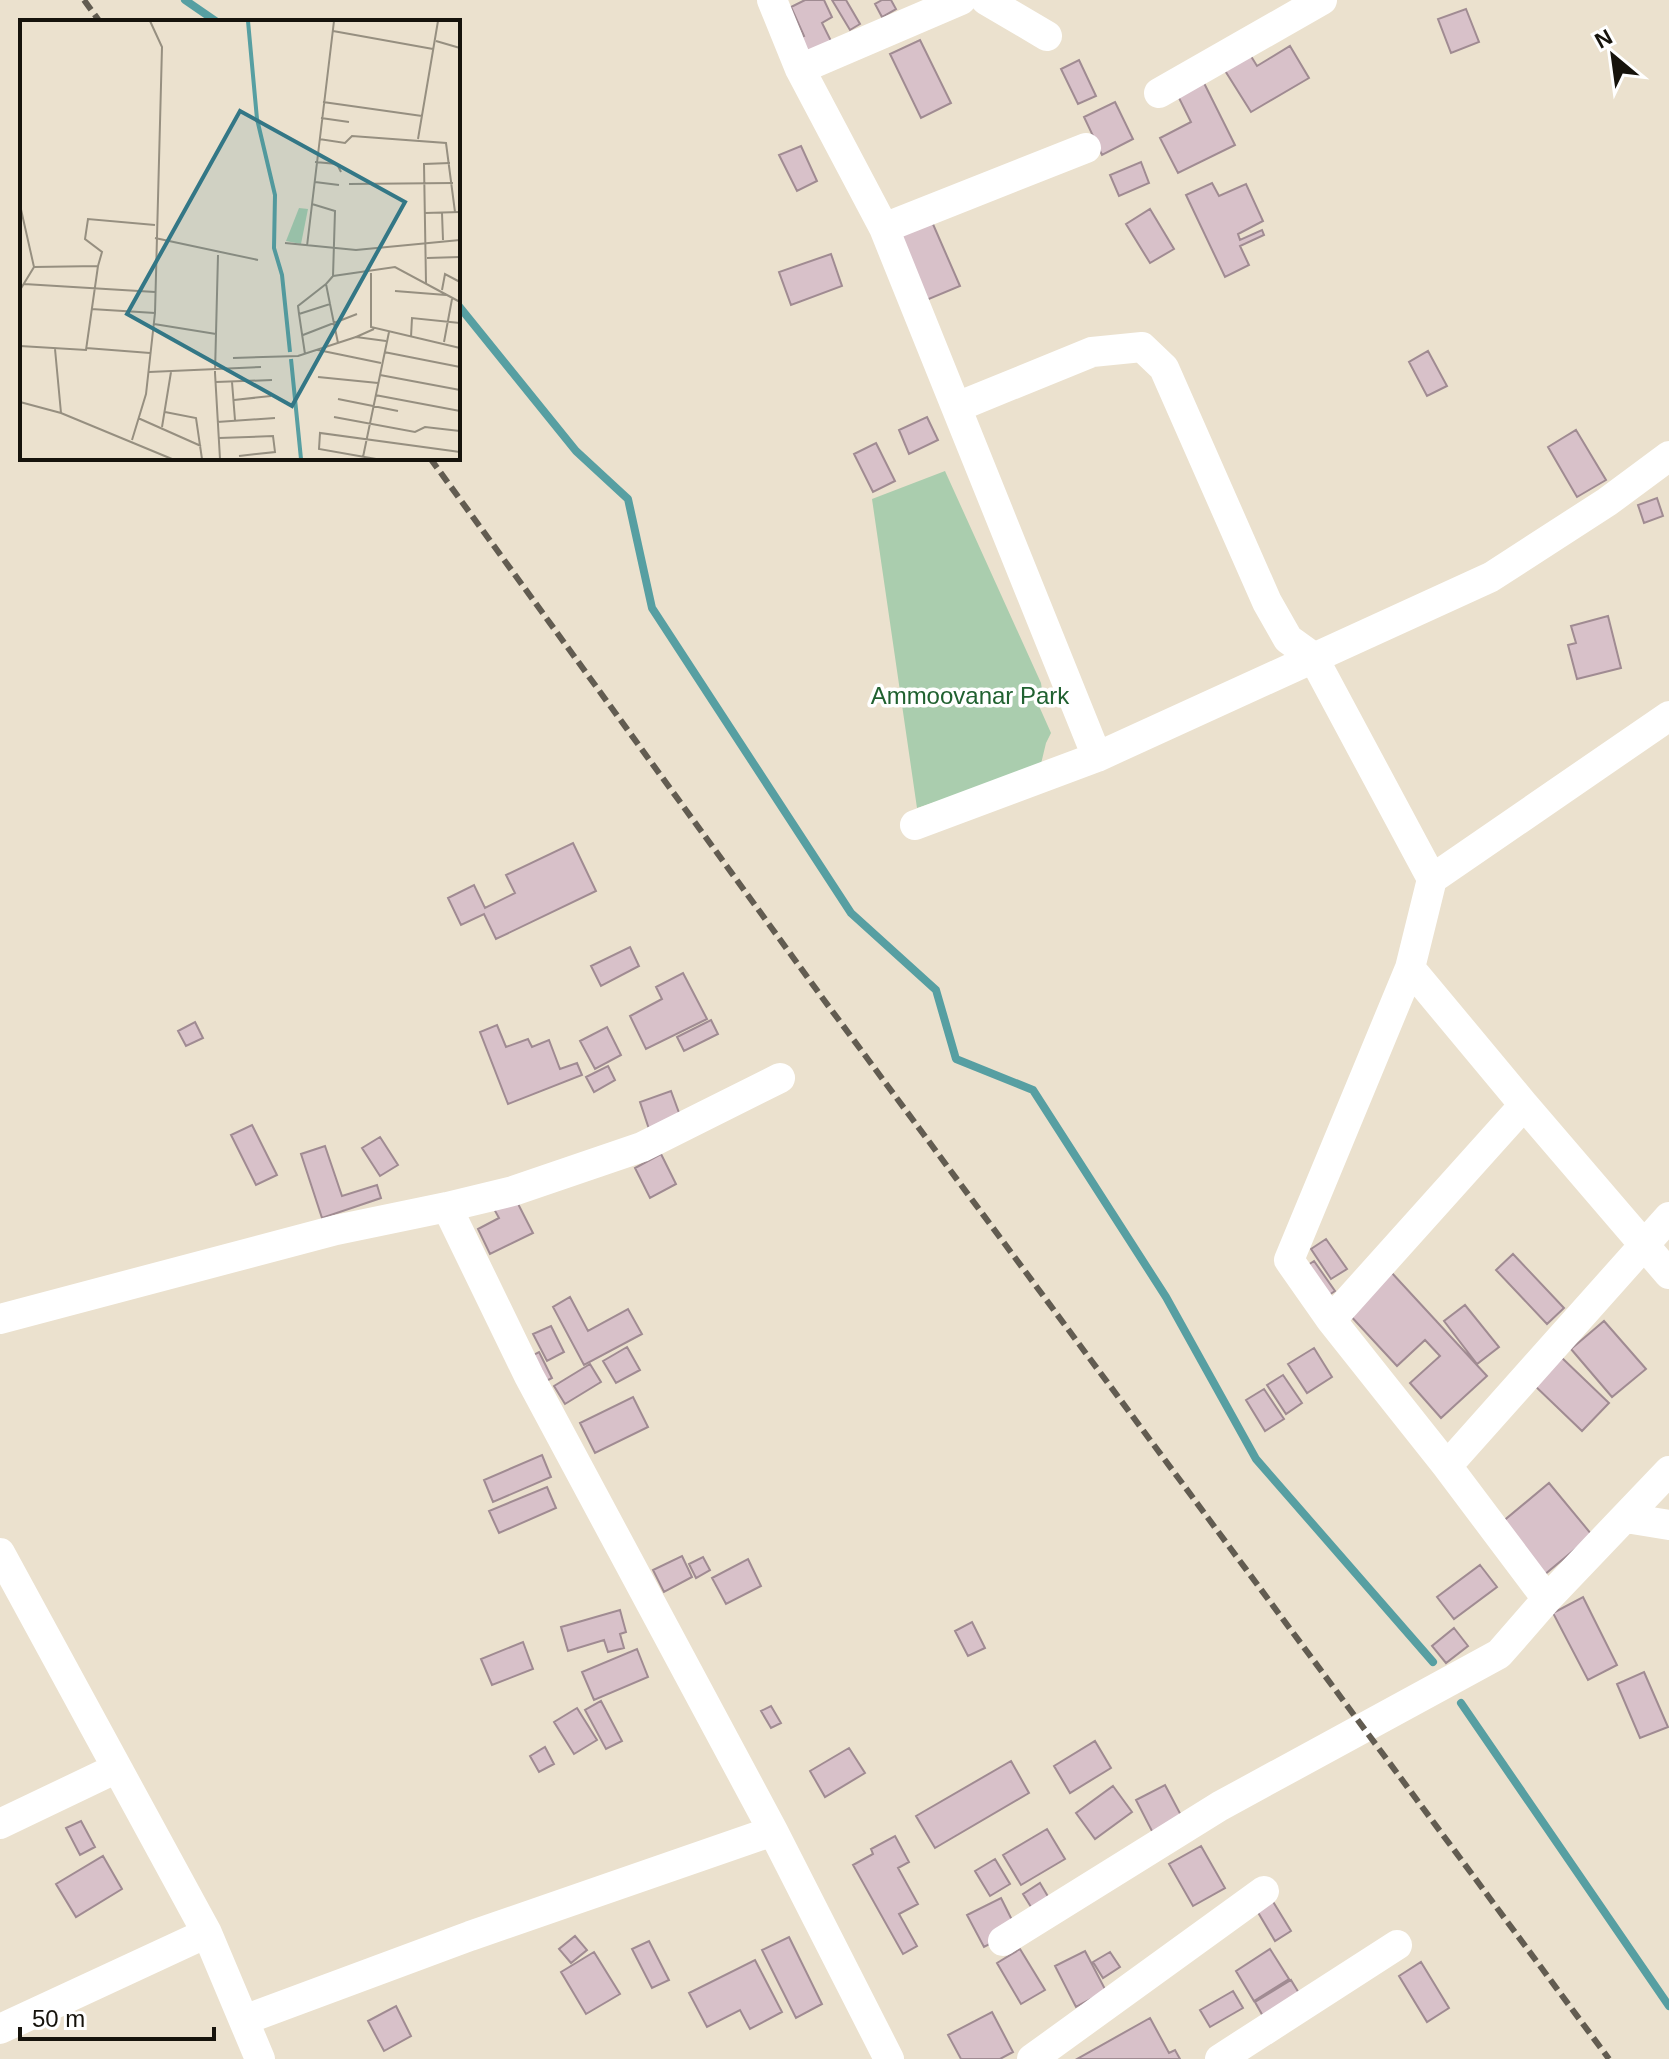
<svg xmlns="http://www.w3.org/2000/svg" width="1669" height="2059" font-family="Helvetica,sans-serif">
<rect width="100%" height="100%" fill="#ebe1ce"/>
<path fill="#aacdae" d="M 945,471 L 1041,683 L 1044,704 L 1039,706 L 1051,733 L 1046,743 L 1040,768 L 917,808 L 872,499 Z"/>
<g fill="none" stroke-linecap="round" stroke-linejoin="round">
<path stroke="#579fa2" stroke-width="8" d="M 185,0 L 217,22
M 458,305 L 576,451 L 628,499 L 652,608 L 851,913 L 936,990 L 956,1059 L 1033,1090 L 1166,1297 L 1256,1459 L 1433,1662
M 1461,1703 L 1669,2006"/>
</g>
<path fill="#d8c1c9" stroke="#a08b92" stroke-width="2" d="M 805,0 L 824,0 L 832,17 L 822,23 L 833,45 L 804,59 L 794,40 L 804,36 L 791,7 Z
M 832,0 L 846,0 L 860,24 L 850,30 Z
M 882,0 L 891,0 L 896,9 L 882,17 L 875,4 Z
M 1466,9 L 1479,42 L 1451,53 L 1438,19 Z
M 920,40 L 951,103 L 921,118 L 890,54 Z
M 1290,46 L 1309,78 L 1251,112 L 1224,69 L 1249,53 L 1257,66 Z
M 1079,60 L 1096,96 L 1078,104 L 1061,69 Z
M 1201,77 L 1235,145 L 1178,173 L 1160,138 L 1191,122 L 1175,90 Z
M 1115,102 L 1133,139 L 1102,155 L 1084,117 Z
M 801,146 L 817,181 L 797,191 L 779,155 Z
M 1141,162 L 1149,183 L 1119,196 L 1110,175 Z
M 1212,183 L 1219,196 L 1246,184 L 1263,221 L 1238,234 L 1240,240 L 1262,230 L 1264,235 L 1240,246 L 1249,265 L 1225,277 L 1186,195 Z
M 1150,209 L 1174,249 L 1150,263 L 1126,224 Z
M 929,215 L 960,286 L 924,301 L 893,230 Z
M 831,254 L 842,286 L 791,305 L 779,272 Z
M 1428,351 L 1447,386 L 1427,396 L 1409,362 Z
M 927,417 L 938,440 L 909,454 L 899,430 Z
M 1576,430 L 1606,480 L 1577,497 L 1548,447 Z
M 876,443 L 895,481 L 873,492 L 854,454 Z
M 1657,498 L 1663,516 L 1644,523 L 1638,505 Z
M 1608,616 L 1621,668 L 1577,679 L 1568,645 L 1576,643 L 1571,626 Z
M 573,843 L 596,891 L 496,939 L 484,914 L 461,925 L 448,898 L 474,885 L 485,908 L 515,893 L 506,875 Z
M 630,947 L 639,966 L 601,986 L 591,966 Z
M 683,973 L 707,1019 L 646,1049 L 630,1016 L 662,999 L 656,987 Z
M 711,1020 L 718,1034 L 684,1051 L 677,1037 Z
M 195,1022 L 203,1038 L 186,1046 L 178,1031 Z
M 497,1025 L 506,1047 L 528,1039 L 532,1047 L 549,1040 L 560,1069 L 577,1063 L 582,1075 L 508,1104 L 480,1032 Z
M 607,1027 L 621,1055 L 595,1069 L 580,1041 Z
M 608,1066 L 615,1080 L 594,1092 L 586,1077 Z
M 671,1091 L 682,1121 L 650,1132 L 640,1102 Z
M 252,1125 L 277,1175 L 256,1185 L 231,1135 Z
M 380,1137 L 398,1165 L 380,1176 L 362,1148 Z
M 325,1146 L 342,1196 L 377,1185 L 381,1198 L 322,1218 L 301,1154 Z
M 661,1154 L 676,1184 L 650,1198 L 635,1168 Z
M 514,1196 L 533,1233 L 490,1254 L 478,1229 L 499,1218 L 493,1207 Z
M 1326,1239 L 1347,1269 L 1331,1279 L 1311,1249 Z
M 1513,1254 L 1564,1308 L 1547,1324 L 1496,1270 Z
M 1314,1261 L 1335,1291 L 1320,1301 L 1299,1271 Z
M 1391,1272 L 1487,1376 L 1441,1418 L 1410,1383 L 1440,1356 L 1425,1340 L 1397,1366 L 1347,1312 Z
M 570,1297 L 588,1331 L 628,1309 L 642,1334 L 584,1365 L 553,1307 Z
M 1465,1305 L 1499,1347 L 1477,1364 L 1444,1321 Z
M 1604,1321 L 1646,1369 L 1612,1397 L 1571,1349 Z
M 551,1326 L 564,1352 L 547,1361 L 533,1334 Z
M 627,1347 L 640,1370 L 616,1383 L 603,1361 Z
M 1314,1348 L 1332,1377 L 1307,1393 L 1288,1364 Z
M 539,1352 L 552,1378 L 535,1387 L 522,1361 Z
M 1560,1356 L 1609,1403 L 1582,1431 L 1533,1384 Z
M 590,1364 L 601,1382 L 565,1404 L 554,1386 Z
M 1283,1375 L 1302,1403 L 1286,1414 L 1267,1385 Z
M 1264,1389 L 1284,1419 L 1265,1431 L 1246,1400 Z
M 633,1397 L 648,1427 L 595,1453 L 580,1423 Z
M 542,1455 L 551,1477 L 493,1502 L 484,1480 Z
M 1549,1483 L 1592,1535 L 1544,1575 L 1501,1523 Z
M 547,1487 L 556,1508 L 499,1533 L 489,1511 Z
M 682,1556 L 692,1577 L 664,1592 L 653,1570 Z
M 703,1557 L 710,1570 L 696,1578 L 689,1564 Z
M 748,1559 L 761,1586 L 726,1604 L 712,1578 Z
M 1480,1565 L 1497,1587 L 1454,1619 L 1437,1597 Z
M 1583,1597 L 1617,1665 L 1588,1680 L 1553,1613 Z
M 620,1610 L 626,1632 L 620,1634 L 624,1648 L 608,1652 L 604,1640 L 568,1651 L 561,1627 Z
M 972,1622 L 985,1648 L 968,1656 L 955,1631 Z
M 1454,1628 L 1468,1646 L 1446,1663 L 1432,1646 Z
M 523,1642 L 533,1669 L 492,1685 L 481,1659 Z
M 637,1649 L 648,1677 L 594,1700 L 582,1672 Z
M 1644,1672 L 1668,1727 L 1640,1738 L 1617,1684 Z
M 601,1701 L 622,1741 L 606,1749 L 585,1710 Z
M 771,1706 L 781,1723 L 771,1728 L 761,1711 Z
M 577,1708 L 597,1740 L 574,1754 L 554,1722 Z
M 1095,1741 L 1111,1768 L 1070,1793 L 1054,1766 Z
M 545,1747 L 554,1764 L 539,1772 L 530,1756 Z
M 849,1748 L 865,1773 L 825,1797 L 810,1771 Z
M 1011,1761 L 1029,1793 L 935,1848 L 916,1816 Z
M 1165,1785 L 1183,1819 L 1154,1835 L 1136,1800 Z
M 1113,1786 L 1132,1812 L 1095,1839 L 1076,1813 Z
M 81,1821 L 95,1847 L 80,1855 L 66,1828 Z
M 1047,1829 L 1065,1859 L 1021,1885 L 1003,1855 Z
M 895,1836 L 909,1862 L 898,1868 L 918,1904 L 899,1914 L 917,1946 L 903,1954 L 853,1865 L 873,1854 L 871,1849 Z
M 1201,1846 L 1225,1888 L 1193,1906 L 1169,1864 Z
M 103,1856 L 122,1889 L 76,1917 L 56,1884 Z
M 995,1859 L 1010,1884 L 990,1896 L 975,1871 Z
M 1040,1883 L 1053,1905 L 1036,1915 L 1023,1894 Z
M 1001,1898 L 1017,1930 L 984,1947 L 967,1915 Z
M 1272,1900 L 1291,1931 L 1275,1941 L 1256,1909 Z
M 575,1936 L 587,1950 L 571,1963 L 559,1949 Z
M 789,1937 L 822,2004 L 796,2018 L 762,1950 Z
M 649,1941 L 669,1980 L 652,1988 L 632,1949 Z
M 1020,1949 L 1045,1990 L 1021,2004 L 997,1963 Z
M 1270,1949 L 1289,1979 L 1254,2001 L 1236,1971 Z
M 1085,1951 L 1106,1991 L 1076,2007 L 1055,1966 Z
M 594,1952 L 620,1994 L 586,2014 L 561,1972 Z
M 1110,1952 L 1120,1967 L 1103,1978 L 1093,1962 Z
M 755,1960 L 782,2012 L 750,2029 L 740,2010 L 707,2027 L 689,1993 Z
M 1421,1962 L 1449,2008 L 1427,2022 L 1399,1976 Z
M 1291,1980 L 1305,2003 L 1268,2025 L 1255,2002 Z
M 1233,1991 L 1243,2008 L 1210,2027 L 1200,2010 Z
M 396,2006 L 411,2036 L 384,2051 L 368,2021 Z
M 992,2012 L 1013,2052 L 1000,2059 L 961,2059 L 948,2035 Z
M 1150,2018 L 1169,2053 L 1175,2050 L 1180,2059 L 1077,2059 Z"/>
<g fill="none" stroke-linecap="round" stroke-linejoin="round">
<path stroke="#fff" stroke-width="30" d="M 772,0 L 800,69 L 884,228 L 1097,757
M 986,0 L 1047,36
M 800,69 L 961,0
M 1159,93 L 1322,0
M 884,228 L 1086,148
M 957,407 L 1092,352 L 1142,347 L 1164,368 L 1267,602 L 1288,639 L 1313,657 L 1432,879 L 1410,968 L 1524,1105
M 915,825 L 1097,757 L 1491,577 L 1607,502 L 1669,456
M 1432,879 L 1669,716
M 447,1207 L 529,1376 L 773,1831 L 889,2059
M 0,1319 L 336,1230 L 447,1207 L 513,1191 L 642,1147 L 780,1078
M 1331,1320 L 1289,1260 L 1410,968
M 1447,1466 L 1669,1217
M 1626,1518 L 1669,1525
M 0,1553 L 207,1933 L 260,2059
M 1547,1599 L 1447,1466 L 1331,1320 L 1524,1105 L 1669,1274
M 0,1824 L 117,1768
M 1003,1941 L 1220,1806 L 1499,1654 L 1547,1599 L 1669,1471
M 244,2020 L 470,1936 L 773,1831
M 0,2029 L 207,1933
M 1032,2059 L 1264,1891
M 1220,2059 L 1397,1945"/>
<path stroke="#625c51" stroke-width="6" stroke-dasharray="12 6" stroke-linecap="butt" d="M 84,0 L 100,22
M 430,458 L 824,1000 L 1609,2059"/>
</g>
<g text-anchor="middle" stroke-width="7" stroke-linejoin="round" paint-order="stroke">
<g font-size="24" fill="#206130" stroke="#fff">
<text x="970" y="704">Ammoovanar Park</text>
</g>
</g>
<g transform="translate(20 20)">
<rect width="440" height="440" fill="#ebe1ce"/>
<path d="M 279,188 L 288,189 L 281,224 L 266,221 Z" fill="#aacdae"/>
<path fill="none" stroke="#579fa2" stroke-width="4" d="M 228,1 L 237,99 L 255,175 L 254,228 L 262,255 L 270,332M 271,339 L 281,439"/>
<path fill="none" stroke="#968f80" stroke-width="2" d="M 313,11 L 413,29M 416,21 L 440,28M 303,82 L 402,96M 301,98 L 329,102M 299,119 L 325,123 L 332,116 L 426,123 L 435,192M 398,119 L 418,1M 295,142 L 317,144 L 321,152M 295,162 L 319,165M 329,164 L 433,163M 292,184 L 315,191 L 313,256 L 306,264 L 310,284M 0,185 L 14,247 L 0,270M 405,193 L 440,192M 422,193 L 423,220M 135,218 L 238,240M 265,223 L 336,230 L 440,220M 287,226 L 314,1M 198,235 L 195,353 L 200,439M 407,238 L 440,237M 78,246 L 82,232 L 65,219 L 68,199 L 135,205M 351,253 L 351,307 L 440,328M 313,256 L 375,247 L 440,282M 406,263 L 404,144 L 430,143M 4,264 L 135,272M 422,270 L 425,254 L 440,262M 375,271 L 426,275M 71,289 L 135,293M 279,294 L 278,286 L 306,264M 134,304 L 196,314M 354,309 L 336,317 L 366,321M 283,315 L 337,294M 391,317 L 392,298 L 440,303M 424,322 L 432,279M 0,326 L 66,330 L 78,246 L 14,247M 66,328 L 130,333M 35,329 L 41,393M 298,330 L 361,343M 364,332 L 440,347M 285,334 L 279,294 L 310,284 L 318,323M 213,338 L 278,336 L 336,317M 129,352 L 241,347M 360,355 L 440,370M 298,357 L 358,363M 196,362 L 252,360M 212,362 L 215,400M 355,375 L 440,391M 318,379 L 378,391M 214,380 L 251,376M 0,382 L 41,393 L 152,439M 145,392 L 176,398 L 182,439M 314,397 L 395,412 L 405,407 L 440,411M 118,398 L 181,426M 197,402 L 255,398M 142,407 L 151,352M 199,418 L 253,416 L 255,432 L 219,436M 112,420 L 126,374 L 135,293 L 142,27 L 130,1M 343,437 L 369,312M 356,439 L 299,429 L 300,413 L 440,432"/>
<path fill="#337786" fill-opacity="0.15" stroke="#337786" stroke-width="4" d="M 220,91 L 385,182 L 272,386 L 107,294 Z"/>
<rect width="440" height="440" fill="none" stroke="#16130c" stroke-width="4"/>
</g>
<g transform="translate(1613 56) rotate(331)" stroke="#ffffff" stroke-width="6" paint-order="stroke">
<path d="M0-6L14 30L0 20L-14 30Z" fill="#16130c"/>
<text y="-12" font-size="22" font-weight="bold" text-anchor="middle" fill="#16130c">N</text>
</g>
<path d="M20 2027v12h194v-12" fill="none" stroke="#16130c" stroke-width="4"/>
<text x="32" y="2027" font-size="24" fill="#16130c" stroke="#ffffff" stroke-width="6" paint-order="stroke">50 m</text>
</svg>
